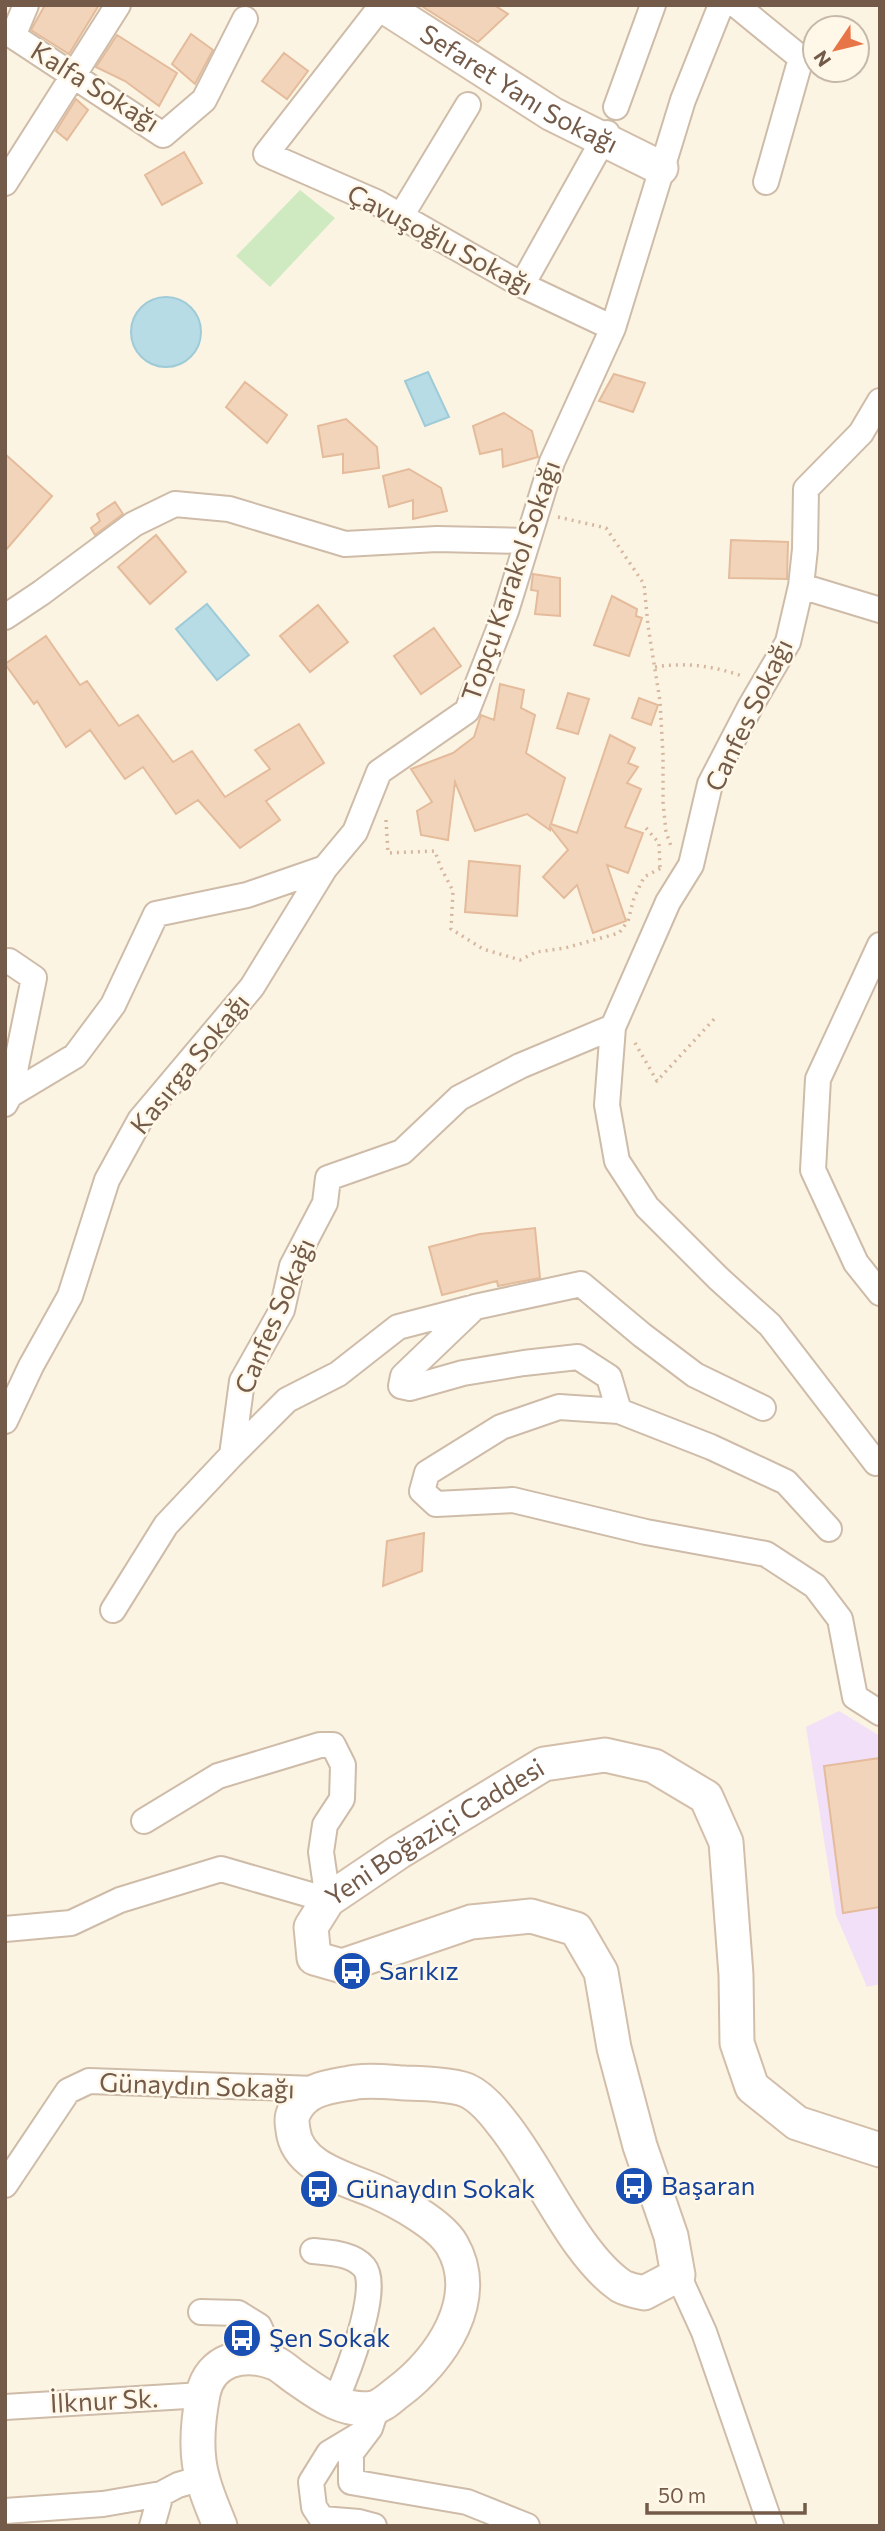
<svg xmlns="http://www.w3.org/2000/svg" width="885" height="2531" font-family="Commissioner,sans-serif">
<rect width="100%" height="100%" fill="#fcf4e3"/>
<path fill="#f1e0f8" d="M 839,1711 L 880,1736 L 880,1984 L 867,1987 L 836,1915 L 806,1727 Z"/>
<path fill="#cfeac1" d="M 300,190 L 335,218 L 270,287 L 236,256 Z"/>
<path fill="#b7dce6" stroke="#9ecbd7" stroke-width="2" d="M131 332a35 35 0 1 1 70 0a35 35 0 1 1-70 0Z
M 428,372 L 449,417 L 425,426 L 405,381 Z
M 207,604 L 249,655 L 217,680 L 176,629 Z"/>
<path fill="#f2d4ba" stroke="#e4bb9b" stroke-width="2" d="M 45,5 L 99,5 L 69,54 L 31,30 Z
M 420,5 L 494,5 L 508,14 L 478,42 Z
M 191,34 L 213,50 L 195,84 L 172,64 Z
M 117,35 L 177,73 L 159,106 L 125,81 L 96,67 Z
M 284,53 L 308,71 L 287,99 L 262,81 Z
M 76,99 L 88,110 L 67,140 L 56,131 Z
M 184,152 L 202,183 L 162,205 L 145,175 Z
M 614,374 L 645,383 L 633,412 L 599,401 Z
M 245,382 L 287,415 L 267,443 L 226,407 Z
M 504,413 L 532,431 L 538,457 L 503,467 L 502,449 L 480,454 L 473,426 Z
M 346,419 L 377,447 L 379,468 L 343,473 L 343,454 L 323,457 L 318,426 Z
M 5,454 L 52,496 L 5,551 Z
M 409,469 L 441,488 L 447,511 L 413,519 L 413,500 L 389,507 L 383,476 Z
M 115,502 L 123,514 L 95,535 L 91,528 L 100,521 L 97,514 Z
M 156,535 L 186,572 L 150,604 L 118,567 Z
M 731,540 L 788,542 L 787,579 L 729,578 Z
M 533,574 L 560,578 L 560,616 L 535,614 L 538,591 L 531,590 Z
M 612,596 L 637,609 L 636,616 L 642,618 L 629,656 L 594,645 Z
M 318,605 L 348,642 L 310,672 L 280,636 Z
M 434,628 L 461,666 L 421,694 L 394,656 Z
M 46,636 L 80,685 L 87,681 L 119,726 L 138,715 L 173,762 L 192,751 L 225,797 L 270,769 L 255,750 L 299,724 L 324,763 L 266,801 L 280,820 L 240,848 L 198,800 L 176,814 L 143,767 L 125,779 L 90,730 L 66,747 L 37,701 L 34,704 L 5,664 Z
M 500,684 L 524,690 L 521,708 L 535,715 L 526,753 L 565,778 L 551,824 L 577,833 L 610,735 L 635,748 L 628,763 L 638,767 L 627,783 L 641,789 L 625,827 L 643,833 L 628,873 L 607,865 L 626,921 L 593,933 L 577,885 L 564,898 L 543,877 L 568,850 L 550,827 L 550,830 L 527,814 L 475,831 L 455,782 L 448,840 L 421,835 L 417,811 L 432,802 L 411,769 L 453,753 L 474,737 L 481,715 L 494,720 Z
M 568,693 L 589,699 L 578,734 L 557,728 Z
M 639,698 L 658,705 L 651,725 L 632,718 Z
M 469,861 L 520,866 L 517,916 L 465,912 Z
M 535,1228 L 540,1278 L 498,1286 L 497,1281 L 442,1295 L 429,1247 L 480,1234 Z
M 424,1533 L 422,1571 L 383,1586 L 387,1541 Z
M 880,1758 L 880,1907 L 843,1913 L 824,1766 Z"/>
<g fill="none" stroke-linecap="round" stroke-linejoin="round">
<defs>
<path id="street" d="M 26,5 L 13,36 L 163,135 L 204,100 L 245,19
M 382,5 L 266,154 L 376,202 L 522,285 L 613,328
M 736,5 L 801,58 L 766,182
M 616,107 L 653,5
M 5,183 L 118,5
M 401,216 L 468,105
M 522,285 L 607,133
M 880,401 L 861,433 L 806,489 L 805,549 L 801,586 L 788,642 L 750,707 L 710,784 L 691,865 L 668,902 L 613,1027 L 520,1066 L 459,1098 L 402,1152 L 328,1178 L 325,1203 L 292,1266 L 282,1310 L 242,1381 L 232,1455 L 287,1400 L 338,1374 L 398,1327 L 475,1307 L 403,1376 L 401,1386 L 410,1388 L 463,1373 L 524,1363 L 578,1357 L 609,1377 L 619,1411 L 559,1407 L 501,1427 L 427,1473 L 422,1491 L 436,1504 L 513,1500 L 646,1532 L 766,1554 L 815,1586 L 840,1619 L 855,1697 L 880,1713
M 801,586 L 880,610
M 5,617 L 41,593 L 134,524 L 175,504 L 229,509 L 345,544 L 437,539 L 527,541
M 880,945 L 818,1079 L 813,1170 L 856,1263 L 880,1293
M 5,962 L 9,961 L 34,978 L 10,1095
M 613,1027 L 607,1105 L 617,1161 L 647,1207 L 718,1278 L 770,1325 L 876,1463
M 5,1104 L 10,1095 L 75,1056 L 113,1005 L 156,914 L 247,895 L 325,868 L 355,832 L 379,772 L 467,711 L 506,611 L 552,462 L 613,328 L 683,100 L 721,5
M 475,1307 L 581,1284 L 642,1335 L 695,1375 L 763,1408
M 619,1411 L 711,1447 L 786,1482 L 829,1529
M 5,1421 L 31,1366 L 70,1296 L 107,1180 L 140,1120 L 252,987 L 325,868
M 113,1610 L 166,1525 L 232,1455
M 5,1929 L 71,1923 L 120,1900 L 221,1869 L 328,1900 L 321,1852 L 325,1825 L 342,1799 L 343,1765 L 333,1745 L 320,1745 L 218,1776 L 144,1821
M 5,2185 L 68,2091 L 89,2081 L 315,2089
M 313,2251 C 330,2253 352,2253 364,2267 C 382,2288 345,2379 335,2402
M 678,2275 L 704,2332 L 771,2526
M 201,2312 L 238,2313 L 259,2326 L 276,2363
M 5,2407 L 203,2395
M 377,2407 L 370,2428 L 351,2453 L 351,2482 L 467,2502 L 527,2526
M 364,2432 L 329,2453 L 311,2482 L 314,2507 L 322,2519 L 359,2522 L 374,2526
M 5,2511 L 103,2504 L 161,2494 L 178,2485 L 202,2478
M 152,2526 L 161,2494"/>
<g id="secondary">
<path id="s1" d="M 382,5 L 552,114 L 661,168"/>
<path id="s2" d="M 220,2526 C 214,2511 207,2495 203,2480 C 195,2454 198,2420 203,2394 C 210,2359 244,2351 275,2363 C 282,2366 289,2373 295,2377 C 318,2393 343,2413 373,2408 C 382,2406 390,2398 398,2392 C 441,2360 483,2298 452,2245 C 440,2224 399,2202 377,2192 C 348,2179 297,2168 293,2130 C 292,2123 291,2118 294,2112 C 306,2087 331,2087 356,2082 C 372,2080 389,2082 405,2083 C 419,2083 454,2085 466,2090 C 480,2096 493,2111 502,2123 C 540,2169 574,2254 621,2286 C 628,2290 637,2291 644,2293 L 678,2275 L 671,2236 L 640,2146 L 614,2048 L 601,1972 L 576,1929 L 531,1916 L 471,1922 L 342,1966 L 314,1958 L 311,1927 L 328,1900 L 399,1852 L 544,1764 L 605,1755 L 654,1766 L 706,1797 L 726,1842 L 736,1975 L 737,2043 L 752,2087 L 797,2123 L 880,2150"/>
</g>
</defs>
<use href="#street" stroke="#cebca9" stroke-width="28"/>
<use href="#secondary" stroke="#d3bea9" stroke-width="37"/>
<path stroke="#d6b79e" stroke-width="3.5" stroke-dasharray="2 5" stroke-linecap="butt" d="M 558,517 L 606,528 L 644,584 L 648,626 L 660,701 L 663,755 L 663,802 L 666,832 L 671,846
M 655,667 C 685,662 714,666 742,676
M 386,820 L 388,853 L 435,851 L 440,866 L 453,891 L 451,929 L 483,949 L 520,960 L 536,952 L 565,948 L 619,933 L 628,921 L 634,898 L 644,877 L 661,868
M 646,828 L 659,843 L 660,868
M 635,1043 L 657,1081 L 716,1017"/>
<use href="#street" stroke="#fff" stroke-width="24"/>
<use href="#secondary" stroke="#fff" stroke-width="33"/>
</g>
<defs>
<symbol id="bus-disc" viewBox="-11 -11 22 22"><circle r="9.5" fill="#1a4fb4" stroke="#fff8e9"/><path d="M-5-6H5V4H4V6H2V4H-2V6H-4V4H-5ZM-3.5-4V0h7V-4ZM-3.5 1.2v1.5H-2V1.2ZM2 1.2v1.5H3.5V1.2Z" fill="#fff"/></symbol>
</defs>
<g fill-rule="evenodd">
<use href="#bus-disc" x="330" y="1949" width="44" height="44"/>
<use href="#bus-disc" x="612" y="2164" width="44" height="44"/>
<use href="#bus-disc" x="297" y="2167" width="44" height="44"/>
<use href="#bus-disc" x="220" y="2316" width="44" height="44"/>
</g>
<g text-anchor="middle" stroke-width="5" stroke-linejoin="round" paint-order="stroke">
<g font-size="26" fill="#745b49" stroke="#fff8e9">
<text transform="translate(95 87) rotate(32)" y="9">Kalfa Sokağı</text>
<text dy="9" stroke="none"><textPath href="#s1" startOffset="161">Sefaret Yanı Sokağı</textPath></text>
<text transform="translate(440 240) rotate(28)" y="9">Çavuşoğlu Sokağı</text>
<text transform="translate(511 581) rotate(-71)" y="9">Topçu Karakol Sokağı</text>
<text transform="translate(749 715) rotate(-64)" y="9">Canfes Sokağı</text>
<text transform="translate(190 1064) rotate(-51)" y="9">Kasırga Sokağı</text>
<text transform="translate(275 1316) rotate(-67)" y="9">Canfes Sokağı</text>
<text dy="9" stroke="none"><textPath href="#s2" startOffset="2082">Yeni Boğaziçi Caddesi</textPath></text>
<text transform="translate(197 2086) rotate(2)" y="9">Günaydın Sokağı</text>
<text transform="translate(104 2401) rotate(-3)" y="9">İlknur Sk.</text>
</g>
<g font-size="26" fill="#164399" stroke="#fff8e9" text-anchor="start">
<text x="379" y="1980">Sarıkız</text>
<text x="661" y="2195">Başaran</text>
<text x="346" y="2198">Günaydın Sokak</text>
<text x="269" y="2347">Şen Sokak</text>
</g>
</g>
<rect width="885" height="2531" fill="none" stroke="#745b49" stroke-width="14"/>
<g transform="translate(836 49) rotate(235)"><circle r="33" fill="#fff8e9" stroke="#c7b9a9" stroke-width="2"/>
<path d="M0-5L12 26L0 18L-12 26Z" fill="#e77547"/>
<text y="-10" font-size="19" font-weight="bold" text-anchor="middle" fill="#745b49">N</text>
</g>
<path d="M647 2503v10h158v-10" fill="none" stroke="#745b49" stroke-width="3.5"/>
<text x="658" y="2503" font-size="21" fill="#745b49" stroke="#fff8e9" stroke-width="5" paint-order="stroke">50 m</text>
</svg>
